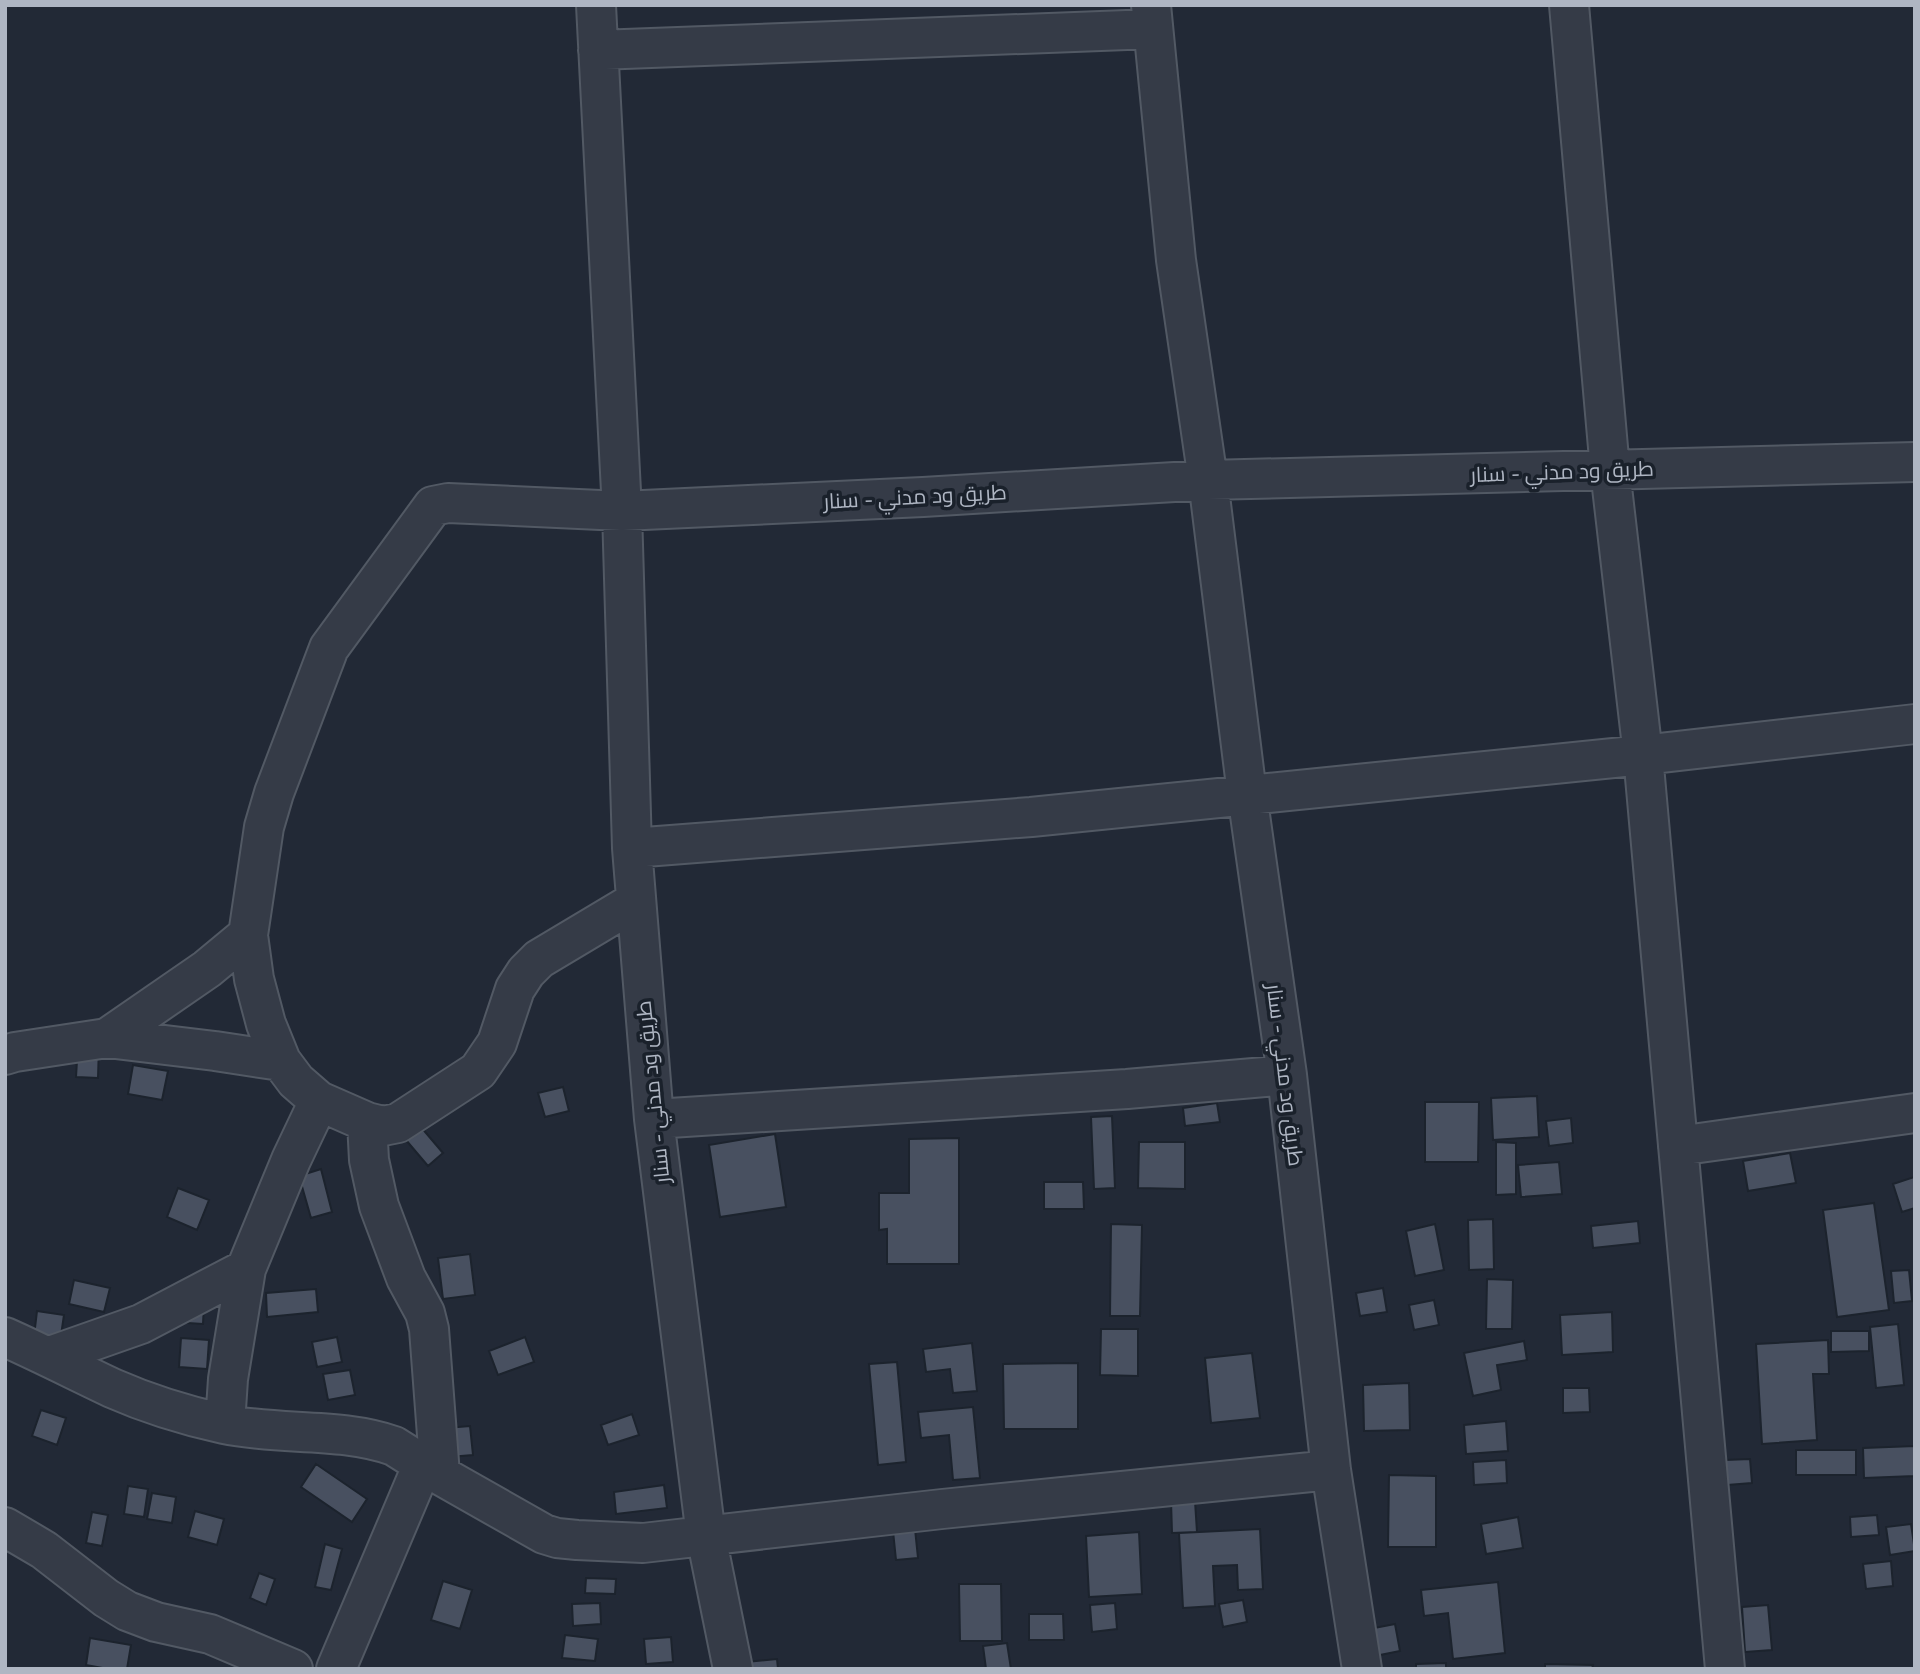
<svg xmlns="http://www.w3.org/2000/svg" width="1920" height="1674" font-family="'Space Grotesk',Cairo,sans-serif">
<rect width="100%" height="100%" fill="#222936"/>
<path fill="#485060" stroke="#1c232d" stroke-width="2" d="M 78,1044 L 99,1045 L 98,1078 L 76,1077 Z
M 133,1065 L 168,1071 L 162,1100 L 128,1094 Z
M 563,1087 L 569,1111 L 545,1117 L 538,1093 Z
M 1537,1096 L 1539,1137 L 1493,1140 L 1491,1098 Z
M 1425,1102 L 1479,1102 L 1478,1162 L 1425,1162 Z
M 1217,1103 L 1220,1122 L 1185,1126 L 1183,1108 Z
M 1112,1116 L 1115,1188 L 1094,1189 L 1091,1117 Z
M 1571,1118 L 1573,1143 L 1549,1146 L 1546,1121 Z
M 415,1120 L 443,1153 L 428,1166 L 400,1133 Z
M 775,1134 L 786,1207 L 720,1217 L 709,1145 Z
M 959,1138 L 959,1264 L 887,1264 L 887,1229 L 879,1230 L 879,1193 L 909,1193 L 909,1139 Z
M 1139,1142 L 1185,1142 L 1185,1189 L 1138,1188 Z
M 1496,1142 L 1516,1143 L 1516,1194 L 1496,1195 Z
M 1790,1153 L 1796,1183 L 1748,1191 L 1743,1161 Z
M 1559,1162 L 1562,1194 L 1521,1197 L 1518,1165 Z
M 321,1169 L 332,1212 L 311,1218 L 299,1176 Z
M 1914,1177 L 1915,1208 L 1902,1212 L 1893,1184 Z
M 1044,1182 L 1083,1182 L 1084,1209 L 1044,1209 Z
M 178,1188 L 209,1200 L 197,1230 L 167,1217 Z
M 1874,1203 L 1889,1310 L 1837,1317 L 1823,1210 Z
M 1493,1219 L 1494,1269 L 1469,1270 L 1468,1220 Z
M 1638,1221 L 1640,1243 L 1593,1248 L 1591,1226 Z
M 1111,1224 L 1142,1225 L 1140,1316 L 1110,1316 Z
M 1435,1224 L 1444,1270 L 1415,1276 L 1406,1231 Z
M 470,1254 L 475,1295 L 443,1299 L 438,1258 Z
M 1909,1270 L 1912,1301 L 1894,1303 L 1891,1271 Z
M 1487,1279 L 1513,1280 L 1512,1329 L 1486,1329 Z
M 74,1280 L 110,1288 L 104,1312 L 69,1304 Z
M 1383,1288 L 1387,1312 L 1360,1316 L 1356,1293 Z
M 316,1289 L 318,1312 L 267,1317 L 266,1293 Z
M 1434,1300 L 1439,1325 L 1414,1330 L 1409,1305 Z
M 204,1304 L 203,1324 L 172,1322 Z
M 37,1311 L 64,1315 L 59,1349 L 33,1345 Z
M 1612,1312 L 1613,1352 L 1562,1355 L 1560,1315 Z
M 1898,1324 L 1904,1385 L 1876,1388 L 1870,1327 Z
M 1101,1329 L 1138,1329 L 1138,1376 L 1100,1375 Z
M 1831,1331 L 1869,1331 L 1869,1351 L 1831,1352 Z
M 337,1337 L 342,1362 L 317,1367 L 312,1342 Z
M 525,1337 L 534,1362 L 498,1375 L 489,1351 Z
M 181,1338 L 209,1340 L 207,1369 L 179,1367 Z
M 1828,1340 L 1829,1374 L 1813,1374 L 1817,1440 L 1762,1444 L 1756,1344 Z
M 1524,1341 L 1527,1360 L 1497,1365 L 1501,1390 L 1473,1396 L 1464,1353 Z
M 972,1343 L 977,1391 L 953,1393 L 950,1369 L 926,1372 L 923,1349 Z
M 1252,1353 L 1260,1418 L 1211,1423 L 1205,1358 Z
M 897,1362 L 906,1462 L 878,1465 L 869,1364 Z
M 1078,1363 L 1078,1429 L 1004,1429 L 1003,1364 Z
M 350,1370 L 355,1395 L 328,1400 L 323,1374 Z
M 1409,1383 L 1410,1430 L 1364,1431 L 1363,1385 Z
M 1563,1388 L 1589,1388 L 1590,1412 L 1563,1413 Z
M 973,1407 L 980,1478 L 953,1480 L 949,1435 L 921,1438 L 918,1412 Z
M 41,1410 L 66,1418 L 57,1445 L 32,1436 Z
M 632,1414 L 639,1435 L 608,1445 L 601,1425 Z
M 1506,1421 L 1508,1451 L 1466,1454 L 1464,1425 Z
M 470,1426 L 473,1455 L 449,1457 L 446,1428 Z
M 1915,1446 L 1915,1476 L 1864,1478 L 1863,1448 Z
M 1796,1450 L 1856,1450 L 1856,1475 L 1796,1475 Z
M 1750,1459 L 1752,1483 L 1727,1485 L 1725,1460 Z
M 1506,1460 L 1507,1483 L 1474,1485 L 1473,1462 Z
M 316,1464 L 367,1499 L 352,1522 L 301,1487 Z
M 1389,1475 L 1436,1476 L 1436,1547 L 1388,1547 Z
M 664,1485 L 667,1508 L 616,1514 L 614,1492 Z
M 128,1486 L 148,1489 L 144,1517 L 124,1514 Z
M 152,1493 L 176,1497 L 172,1523 L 147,1519 Z
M 1171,1501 L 1195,1501 L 1197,1532 L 1172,1533 Z
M 195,1511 L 224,1519 L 217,1545 L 188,1537 Z
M 92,1512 L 108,1515 L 102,1546 L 86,1543 Z
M 1877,1515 L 1879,1535 L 1851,1537 L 1850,1517 Z
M 1518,1517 L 1523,1548 L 1486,1554 L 1481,1524 Z
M 1911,1524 L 1915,1551 L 1890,1555 L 1886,1527 Z
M 915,1529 L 918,1558 L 896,1560 L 893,1531 Z
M 1260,1529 L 1263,1589 L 1238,1590 L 1237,1565 L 1213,1566 L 1215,1606 L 1183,1608 L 1179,1533 Z
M 1139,1532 L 1142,1594 L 1089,1597 L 1086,1536 Z
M 325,1544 L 342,1549 L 331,1590 L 315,1587 Z
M 1891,1561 L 1893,1586 L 1866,1589 L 1863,1564 Z
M 259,1573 L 275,1579 L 266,1605 L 250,1598 Z
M 586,1578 L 616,1579 L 615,1594 L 585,1593 Z
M 443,1581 L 472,1590 L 460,1629 L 431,1620 Z
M 1498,1582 L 1505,1653 L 1453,1659 L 1448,1613 L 1424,1616 L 1421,1590 Z
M 959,1584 L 1001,1584 L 1002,1641 L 960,1641 Z
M 1243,1600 L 1247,1622 L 1223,1627 L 1219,1604 Z
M 600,1603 L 601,1624 L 573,1626 L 572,1604 Z
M 1115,1603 L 1117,1629 L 1092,1632 L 1090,1605 Z
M 1768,1605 L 1772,1650 L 1745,1652 L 1742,1607 Z
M 1029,1614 L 1063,1614 L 1064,1640 L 1029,1640 Z
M 1395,1624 L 1400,1651 L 1375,1656 L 1369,1629 Z
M 565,1635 L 598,1639 L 595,1661 L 562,1658 Z
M 671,1637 L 673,1662 L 646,1664 L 644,1639 Z
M 90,1638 L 131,1645 L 127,1669 L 108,1669 L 86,1665 Z
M 1007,1643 L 1011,1669 L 986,1669 L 983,1646 Z
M 777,1659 L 778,1669 L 746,1669 L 746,1662 Z
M 1446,1663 L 1446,1669 L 1416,1669 L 1416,1664 Z
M 1545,1664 L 1593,1665 L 1592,1669 L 1545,1669 Z"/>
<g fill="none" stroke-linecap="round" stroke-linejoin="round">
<defs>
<path id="minor" d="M 596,5 L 622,511 L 632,848 L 654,1119 L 706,1536 L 733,1669
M 1151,5 L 1176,260 L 1208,480 L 1247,794 L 1287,1075 L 1331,1470 L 1362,1669
M 1569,5 L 1610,470 L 1643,755 L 1725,1669
M 598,50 L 1153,29
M 632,848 L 1031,817 L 1643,755 L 1915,724
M 636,901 L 539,959 L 526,972 L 515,989 L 497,1043 L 478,1071 L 398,1123 L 383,1126 L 367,1122 L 319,1101 L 296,1081 L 281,1061 L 266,1024 L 254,979 L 248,935 L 264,827 L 274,793 L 329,648 L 433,506 L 448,503 L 622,511 L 923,497 L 1208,480 L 1915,462
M 107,1038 L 207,969 L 248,935
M 5,1055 L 15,1052 L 107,1038 L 215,1051 L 281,1061
M 654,1119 L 1127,1089 L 1287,1075
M 367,1122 L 369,1160 L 379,1206 L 406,1278 L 425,1313 L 429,1329 L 440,1475
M 1678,1146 L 1915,1113
M 5,1337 C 41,1353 76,1371 112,1388 C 146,1403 188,1416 224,1424 C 280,1436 340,1427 394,1446 L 440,1475 L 544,1534 L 557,1538 L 577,1540 L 643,1543 L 942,1509 L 1331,1470
M 50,1356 L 141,1324 L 246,1269
M 225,1424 L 228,1379 L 246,1269 L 291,1160 L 319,1101
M 5,1527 L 44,1550 L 106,1598 L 127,1611 L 156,1622 L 210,1634 L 293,1669
M 336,1669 L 423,1464"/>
</defs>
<use href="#minor" stroke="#525964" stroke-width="42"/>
<use href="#minor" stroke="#353b47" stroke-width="38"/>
</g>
<g text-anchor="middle" stroke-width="7" stroke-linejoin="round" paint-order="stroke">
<g font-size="21" fill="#afb6c3" stroke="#1a212b">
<text transform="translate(1562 472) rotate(-2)" y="7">طريق ود مدني - سنار</text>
<text transform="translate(915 497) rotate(-3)" y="7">طريق ود مدني - سنار</text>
<text transform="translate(1285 1075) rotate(83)" y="7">طريق ود مدني - سنار</text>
<text transform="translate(653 1092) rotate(-96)" y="7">طريق ود مدني - سنار</text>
</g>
</g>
<rect width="1920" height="1674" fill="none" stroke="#afb6c3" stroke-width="14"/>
</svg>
